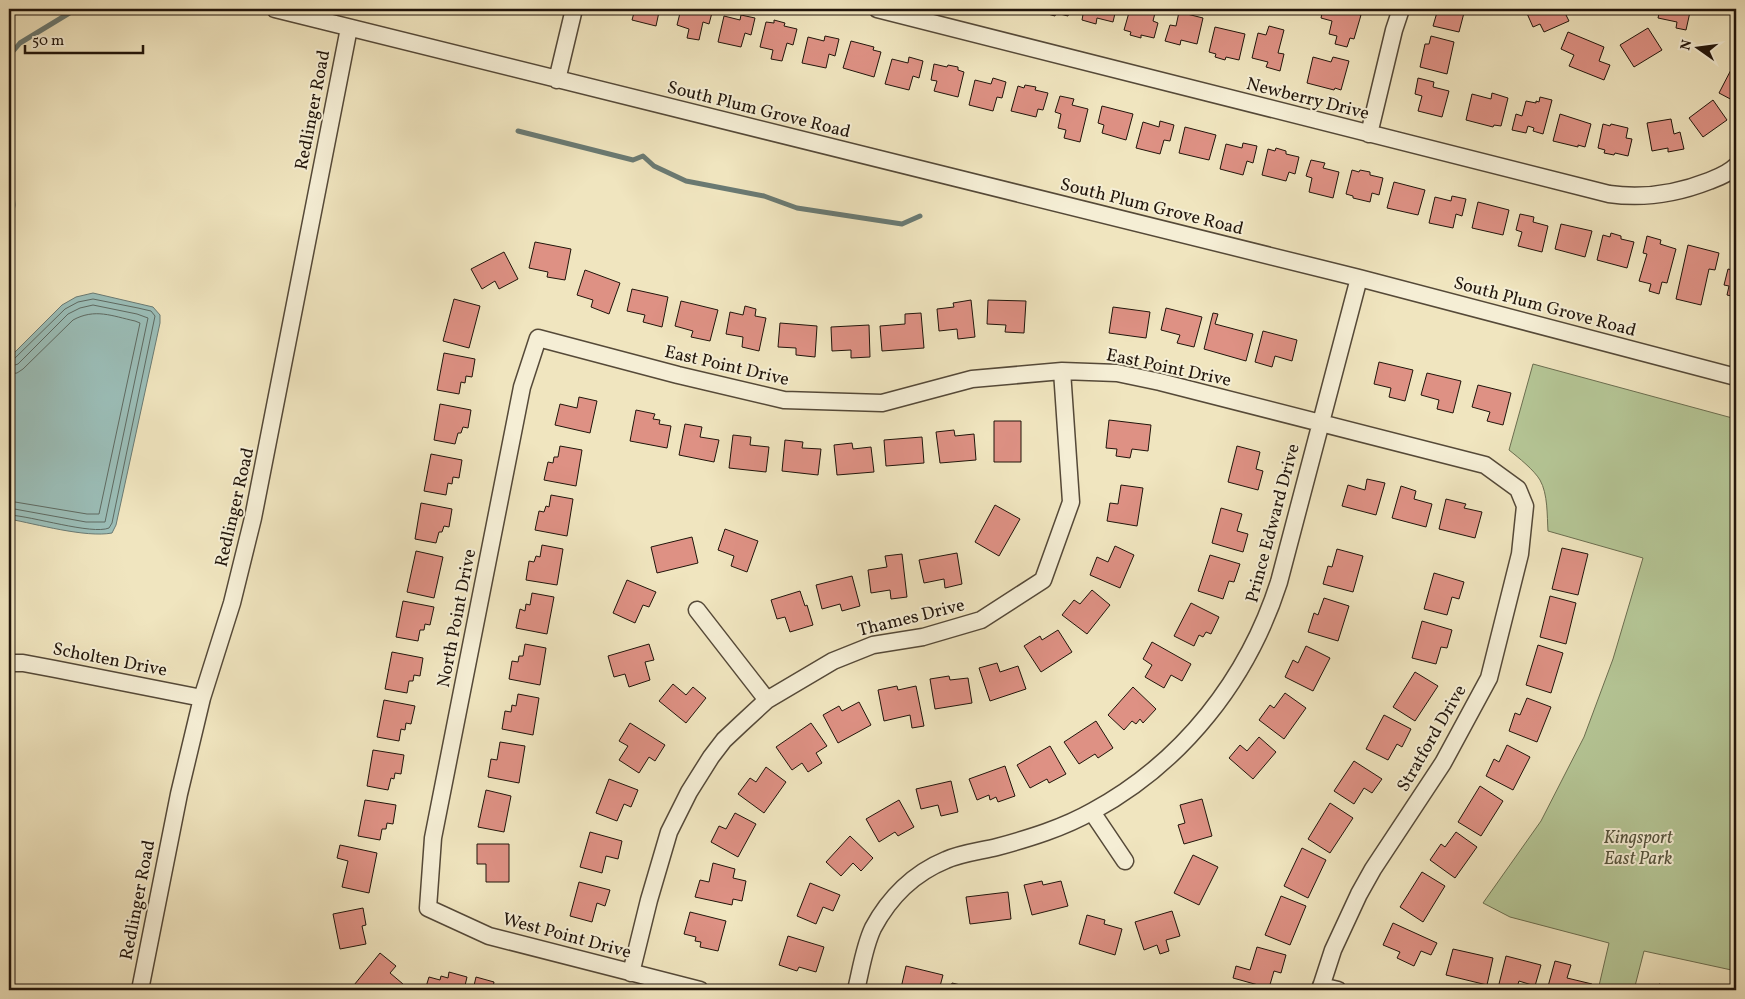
<svg xmlns="http://www.w3.org/2000/svg" width="1745" height="999" font-family="Vollkorn,serif">
<rect width="100%" height="100%" fill="#f0e5bf"/>
<filter id="stains"><feTurbulence type="fractalNoise" baseFrequency=".004" numOctaves="4"/><feColorMatrix values="0 0 0 0 .2 0 0 0 0 .09 0 0 0 0 .02 0 0 0 .5 -.17"/></filter>
<radialGradient id="worn" r=".72"><stop offset=".6" stop-color="#630" stop-opacity="0"/><stop offset="1" stop-color="#630" stop-opacity=".3"/></radialGradient>
<path fill="#b5c696" stroke="#6b6e50" d="M 1533,364 L 1736,419 L 1736,971 L 1644,951 L 1634,990 L 1598,990 L 1609,943 L 1510,917 L 1483,903 L 1541,821 L 1584,737 L 1613,659 L 1643,558 L 1548,531 C 1547,516 1548,494 1540,480 C 1534,470 1519,458 1509,450 Z"/>
<path fill="#9bbeb8" stroke="#6a7a73" d="M 93,293 L 153,307 L 160,315 L 160,323 L 116,525 L 112,533 C 86,538 36,524 9,519 L 9,358 L 62,305 L 76,297 Z"/>
<g fill="none" stroke-linecap="round" stroke-linejoin="round">
<path stroke="#5e6a62" stroke-width="1" d="M 9,361 L 14,359 L 65,309 L 78,302 L 93,299 L 138,308 L 151,311 L 155,316 L 112,523 L 109,528 C 92,535 32,516 9,515
M 9,367 L 18,364 L 68,314 L 80,308 L 93,305 L 137,314 L 148,318 L 105,522 L 86,522 L 9,508
M 9,374 L 17,373 L 23,369 L 73,320 C 95,308 112,316 135,321 L 140,323 L 99,514 L 87,514 L 9,501"/>
<path stroke="#6a7a73" stroke-width="5" d="M 9,56 L 20,43 L 76,9
M 518,131 L 633,160 L 643,156 L 654,166 L 686,181 L 764,196 L 797,208 L 902,224 L 920,216
M 9,160 L 13,205 L 9,233"/>
</g>
<path fill="#de9184" stroke="#21150b" d="M 635,9 L 667,9 L 665,13 L 659,12 L 656,26 L 632,20 Z
M 681,9 L 713,9 L 709,24 L 703,22 L 699,40 L 687,38 L 689,29 L 677,25 Z
M 1039,9 L 1070,9 L 1068,16 L 1056,13 L 1055,16 L 1044,13 L 1045,10 Z
M 1084,9 L 1116,9 L 1113,22 L 1097,18 L 1096,24 L 1082,20 Z
M 1130,9 L 1156,9 L 1153,21 L 1158,23 L 1154,38 L 1141,35 L 1141,38 L 1130,35 L 1131,32 L 1124,30 Z
M 1323,9 L 1338,9 L 1361,15 L 1354,39 L 1350,38 L 1347,47 L 1335,44 L 1337,36 L 1329,34 L 1332,21 L 1321,18 Z
M 1438,9 L 1465,9 L 1459,32 L 1433,26 Z
M 1525,9 L 1563,9 L 1569,21 L 1544,32 L 1540,24 L 1533,27 Z
M 1660,9 L 1684,9 L 1684,11 L 1690,12 L 1686,30 L 1676,28 L 1677,22 L 1658,18 Z
M 1179,12 L 1203,18 L 1197,44 L 1181,40 L 1180,45 L 1165,41 L 1170,25 L 1176,26 Z
M 741,15 L 755,18 L 751,35 L 745,33 L 741,47 L 718,42 L 724,16 L 740,20 Z
M 774,20 L 785,23 L 784,26 L 797,29 L 793,45 L 787,43 L 782,61 L 771,59 L 773,50 L 760,47 L 766,22 L 774,23 Z
M 1269,26 L 1284,30 L 1278,53 L 1284,54 L 1280,71 L 1266,67 L 1268,62 L 1252,58 L 1258,33 L 1266,35 Z
M 1215,27 L 1245,34 L 1239,60 L 1226,57 L 1225,60 L 1215,57 L 1216,54 L 1209,52 Z
M 1648,28 L 1662,50 L 1634,67 L 1620,45 Z
M 1568,32 L 1604,47 L 1599,61 L 1610,65 L 1604,80 L 1569,66 L 1574,55 L 1561,49 Z
M 825,36 L 839,39 L 835,56 L 829,54 L 826,68 L 802,63 L 808,37 L 824,41 Z
M 1431,36 L 1454,42 L 1447,74 L 1420,67 L 1425,44 L 1429,44 Z
M 851,41 L 874,47 L 873,50 L 881,52 L 874,77 L 843,68 Z
M 909,57 L 923,61 L 919,78 L 913,76 L 909,90 L 885,84 L 892,59 L 908,63 Z
M 1313,57 L 1331,62 L 1333,57 L 1349,61 L 1341,90 L 1335,88 L 1334,90 L 1307,83 Z
M 934,64 L 947,67 L 948,65 L 958,67 L 958,70 L 964,72 L 958,97 L 934,91 L 937,81 L 931,80 Z
M 1734,64 L 1736,65 L 1736,102 L 1719,93 Z
M 993,78 L 1006,82 L 1002,98 L 997,97 L 993,111 L 969,105 L 975,80 L 991,84 Z
M 1418,78 L 1434,82 L 1433,87 L 1449,91 L 1442,117 L 1418,111 L 1422,96 L 1415,94 Z
M 1025,85 L 1036,87 L 1035,90 L 1048,93 L 1043,110 L 1038,109 L 1036,117 L 1011,111 L 1018,86 L 1024,88 Z
M 1492,93 L 1508,98 L 1501,126 L 1494,125 L 1493,127 L 1466,120 L 1472,94 L 1491,99 Z
M 1060,96 L 1074,99 L 1072,105 L 1088,109 L 1080,142 L 1064,138 L 1066,130 L 1058,128 L 1061,114 L 1055,112 Z
M 1540,97 L 1552,100 L 1543,134 L 1533,131 L 1534,128 L 1528,126 L 1526,133 L 1512,130 L 1516,114 L 1522,116 L 1526,101 L 1536,103 L 1536,101 L 1539,102 Z
M 1713,100 L 1727,120 L 1703,137 L 1689,118 Z
M 1102,106 L 1133,114 L 1126,140 L 1102,133 L 1104,125 L 1098,123 Z
M 1560,114 L 1591,124 L 1585,147 L 1578,145 L 1578,147 L 1553,141 Z
M 1671,119 L 1674,134 L 1680,132 L 1684,149 L 1668,152 L 1668,148 L 1652,151 L 1647,123 Z
M 1160,121 L 1174,125 L 1170,141 L 1164,140 L 1160,154 L 1136,148 L 1143,122 L 1159,127 Z
M 1603,124 L 1610,126 L 1611,124 L 1628,128 L 1626,138 L 1632,139 L 1628,156 L 1615,153 L 1614,155 L 1604,153 L 1605,150 L 1598,148 Z
M 1185,127 L 1216,135 L 1209,160 L 1179,153 Z
M 1243,143 L 1257,146 L 1253,163 L 1247,161 L 1243,175 L 1220,169 L 1226,144 L 1242,148 Z
M 1276,148 L 1286,151 L 1286,154 L 1299,157 L 1295,174 L 1289,172 L 1286,181 L 1262,175 L 1268,149 L 1275,151 Z
M 1311,160 L 1325,163 L 1323,168 L 1339,172 L 1333,198 L 1309,192 L 1312,178 L 1306,176 Z
M 1352,170 L 1359,172 L 1360,170 L 1370,172 L 1370,175 L 1383,178 L 1379,195 L 1372,193 L 1370,202 L 1353,198 L 1353,196 L 1346,194 Z
M 1394,182 L 1425,190 L 1418,215 L 1387,208 Z
M 1452,196 L 1466,199 L 1462,216 L 1456,214 L 1453,228 L 1429,223 L 1435,197 L 1451,201 Z
M 1478,202 L 1509,210 L 1503,235 L 1472,228 Z
M 1520,214 L 1534,217 L 1533,222 L 1548,226 L 1542,252 L 1518,246 L 1522,232 L 1516,230 Z
M 1561,224 L 1592,231 L 1585,257 L 1555,249 Z
M 1611,233 L 1621,236 L 1621,239 L 1634,242 L 1627,268 L 1597,260 L 1603,235 L 1610,237 Z
M 1647,236 L 1661,240 L 1660,244 L 1676,249 L 1667,283 L 1662,282 L 1659,294 L 1649,291 L 1651,284 L 1639,281 L 1647,254 L 1643,253 Z
M 535,242 L 571,249 L 565,280 L 547,277 L 548,272 L 529,268 Z
M 1688,245 L 1719,253 L 1715,270 L 1709,269 L 1701,305 L 1676,299 Z
M 504,252 L 518,279 L 499,289 L 495,281 L 482,289 L 471,269 Z
M 1728,269 L 1736,271 L 1736,297 L 1727,295 L 1729,286 L 1724,285 Z
M 585,270 L 620,283 L 609,314 L 591,307 L 593,300 L 577,295 Z
M 632,289 L 668,297 L 662,327 L 643,322 L 645,315 L 627,311 Z
M 454,299 L 480,306 L 469,348 L 443,341 Z
M 971,300 L 975,337 L 958,339 L 957,329 L 939,331 L 937,309 L 954,307 L 953,303 Z
M 988,300 L 1026,301 L 1024,333 L 1005,332 L 1006,325 L 987,324 Z
M 681,301 L 718,310 L 710,341 L 691,337 L 693,331 L 675,326 Z
M 745,306 L 756,309 L 755,316 L 766,318 L 759,351 L 742,347 L 743,337 L 726,334 L 730,312 L 743,315 Z
M 1113,307 L 1150,312 L 1146,338 L 1109,333 Z
M 1166,308 L 1202,317 L 1194,347 L 1177,343 L 1180,335 L 1161,330 Z
M 921,313 L 924,348 L 882,351 L 880,326 L 905,324 L 905,314 Z
M 1213,313 L 1218,314 L 1215,324 L 1253,334 L 1246,361 L 1204,349 Z
M 780,323 L 817,326 L 815,357 L 796,355 L 796,348 L 778,347 Z
M 869,325 L 870,357 L 851,358 L 851,350 L 832,351 L 831,327 Z
M 1263,331 L 1297,340 L 1292,361 L 1275,356 L 1272,367 L 1255,362 Z
M 444,353 L 475,359 L 472,377 L 466,376 L 465,383 L 461,382 L 459,394 L 437,390 Z
M 1379,362 L 1413,370 L 1405,401 L 1389,397 L 1391,388 L 1374,384 Z
M 1427,373 L 1461,381 L 1453,413 L 1437,409 L 1439,400 L 1421,395 Z
M 1478,385 L 1511,393 L 1503,425 L 1487,421 L 1490,412 L 1472,407 Z
M 579,397 L 597,401 L 590,433 L 555,425 L 560,404 L 577,408 Z
M 440,404 L 471,410 L 468,428 L 463,427 L 461,433 L 458,433 L 455,444 L 434,440 Z
M 636,410 L 655,414 L 653,419 L 660,420 L 659,424 L 671,426 L 667,448 L 630,441 Z
M 1109,420 L 1151,425 L 1148,451 L 1132,449 L 1130,458 L 1116,456 L 1117,449 L 1106,448 Z
M 994,421 L 1021,421 L 1021,462 L 994,462 Z
M 685,424 L 702,427 L 700,437 L 719,440 L 714,462 L 679,455 Z
M 954,430 L 955,436 L 974,434 L 976,460 L 940,463 L 936,432 Z
M 733,435 L 751,437 L 750,445 L 769,447 L 766,472 L 729,468 Z
M 922,437 L 924,463 L 886,466 L 884,440 Z
M 785,440 L 803,442 L 802,448 L 821,449 L 818,475 L 782,471 Z
M 852,443 L 853,449 L 871,447 L 874,472 L 837,475 L 834,445 Z
M 560,446 L 582,450 L 576,486 L 544,480 L 548,462 L 553,463 L 554,457 L 558,457 Z
M 1237,446 L 1260,452 L 1256,469 L 1263,471 L 1258,490 L 1228,482 Z
M 431,454 L 462,460 L 459,478 L 453,477 L 452,484 L 448,483 L 446,495 L 424,491 Z
M 1367,479 L 1385,483 L 1376,515 L 1342,506 L 1348,485 L 1365,490 Z
M 1121,485 L 1143,488 L 1137,526 L 1107,521 L 1110,503 L 1118,504 Z
M 1401,486 L 1416,491 L 1414,499 L 1432,504 L 1426,527 L 1392,518 Z
M 551,495 L 573,499 L 567,536 L 535,530 L 539,511 L 544,512 L 546,506 L 549,507 Z
M 1446,499 L 1466,504 L 1464,508 L 1482,512 L 1475,538 L 1439,529 Z
M 421,503 L 452,509 L 449,527 L 444,526 L 442,532 L 439,532 L 436,543 L 415,539 Z
M 995,505 L 1020,519 L 999,556 L 975,542 Z
M 1221,508 L 1242,514 L 1237,531 L 1248,534 L 1243,552 L 1212,543 Z
M 725,529 L 758,541 L 747,572 L 731,566 L 734,556 L 718,550 Z
M 692,537 L 698,563 L 657,573 L 651,547 Z
M 542,545 L 563,549 L 557,585 L 526,580 L 529,561 L 534,562 L 536,556 L 540,557 Z
M 1115,546 L 1134,555 L 1120,588 L 1090,575 L 1097,557 L 1108,562 Z
M 1562,548 L 1588,554 L 1578,595 L 1552,589 Z
M 1337,549 L 1363,556 L 1353,592 L 1323,584 L 1328,566 L 1332,567 Z
M 416,551 L 443,557 L 434,598 L 407,592 Z
M 957,553 L 962,584 L 945,588 L 944,579 L 924,583 L 919,560 Z
M 902,554 L 907,597 L 891,599 L 890,590 L 871,593 L 868,570 L 887,567 L 885,556 Z
M 1210,555 L 1240,564 L 1234,582 L 1229,581 L 1223,599 L 1198,591 Z
M 1434,573 L 1464,582 L 1459,599 L 1452,597 L 1447,615 L 1424,609 Z
M 852,576 L 860,606 L 842,611 L 840,604 L 822,609 L 816,585 Z
M 627,580 L 656,592 L 649,607 L 643,605 L 635,623 L 613,613 Z
M 1092,590 L 1110,605 L 1087,634 L 1062,615 L 1074,600 L 1080,604 Z
M 800,591 L 805,606 L 807,605 L 813,625 L 790,632 L 785,617 L 777,619 L 771,600 Z
M 532,593 L 554,597 L 547,634 L 516,628 L 520,609 L 525,611 L 526,604 L 530,605 Z
M 1550,596 L 1576,603 L 1566,644 L 1540,637 Z
M 1324,598 L 1349,606 L 1338,641 L 1308,632 L 1314,613 L 1318,615 Z
M 403,601 L 434,607 L 430,625 L 425,624 L 424,630 L 420,630 L 418,641 L 396,637 Z
M 1191,603 L 1219,617 L 1211,634 L 1206,632 L 1203,637 L 1199,635 L 1194,646 L 1174,636 Z
M 1422,621 L 1452,630 L 1447,648 L 1441,647 L 1436,664 L 1412,658 Z
M 1058,630 L 1072,652 L 1041,672 L 1024,646 L 1040,636 L 1042,640 Z
M 1152,642 L 1191,664 L 1182,681 L 1171,675 L 1164,688 L 1145,677 L 1152,665 L 1143,659 Z
M 525,644 L 546,648 L 540,685 L 509,679 L 512,661 L 518,662 L 519,656 L 523,656 Z
M 649,644 L 654,660 L 645,662 L 650,680 L 629,687 L 625,674 L 614,677 L 608,656 Z
M 1538,645 L 1563,653 L 1551,693 L 1526,685 Z
M 1306,646 L 1330,658 L 1313,691 L 1285,677 L 1293,660 L 1298,663 Z
M 392,652 L 423,658 L 420,676 L 414,675 L 413,681 L 409,681 L 407,693 L 385,689 Z
M 997,663 L 1000,672 L 1018,666 L 1026,689 L 990,701 L 979,668 Z
M 1415,672 L 1438,686 L 1415,721 L 1393,707 Z
M 949,676 L 950,680 L 968,678 L 972,703 L 935,709 L 930,679 Z
M 673,684 L 686,695 L 693,687 L 706,698 L 686,723 L 659,701 Z
M 897,686 L 898,690 L 916,686 L 924,726 L 912,728 L 910,715 L 884,721 L 878,690 Z
M 1133,687 L 1156,709 L 1143,723 L 1140,719 L 1136,724 L 1132,721 L 1124,730 L 1108,715 Z
M 1285,693 L 1306,708 L 1284,739 L 1259,720 L 1270,705 L 1274,708 Z
M 518,694 L 539,698 L 533,735 L 502,729 L 505,711 L 511,712 L 512,705 L 516,706 Z
M 1527,698 L 1551,707 L 1537,742 L 1509,731 L 1515,713 L 1520,715 Z
M 384,700 L 415,706 L 411,724 L 406,723 L 405,730 L 401,729 L 399,741 L 377,737 Z
M 859,702 L 871,725 L 838,743 L 823,715 L 839,706 L 842,711 Z
M 1384,715 L 1411,729 L 1402,747 L 1397,744 L 1388,760 L 1366,749 Z
M 1096,721 L 1113,748 L 1098,758 L 1095,754 L 1079,764 L 1064,742 Z
M 630,723 L 665,745 L 655,761 L 649,757 L 639,773 L 619,760 L 628,746 L 619,741 Z
M 811,723 L 827,746 L 816,753 L 822,763 L 808,772 L 802,763 L 792,770 L 776,747 Z
M 1259,737 L 1276,752 L 1253,779 L 1229,758 L 1240,745 L 1247,751 Z
M 500,742 L 525,746 L 519,783 L 488,777 L 491,759 L 497,760 Z
M 1507,745 L 1530,757 L 1513,790 L 1486,776 L 1494,759 L 1499,762 Z
M 1050,746 L 1066,774 L 1049,783 L 1047,779 L 1030,788 L 1017,765 Z
M 373,750 L 404,755 L 401,774 L 395,773 L 394,779 L 391,778 L 388,790 L 367,786 Z
M 1354,761 L 1382,779 L 1372,793 L 1364,788 L 1354,804 L 1334,791 Z
M 1005,766 L 1015,796 L 998,802 L 996,797 L 990,800 L 989,795 L 977,800 L 969,779 Z
M 766,767 L 786,782 L 764,813 L 738,794 L 750,778 L 756,782 Z
M 609,779 L 638,790 L 631,807 L 624,804 L 617,821 L 596,813 Z
M 951,781 L 958,812 L 941,816 L 938,805 L 921,809 L 916,789 Z
M 1480,786 L 1503,801 L 1481,836 L 1458,822 Z
M 486,790 L 511,796 L 504,832 L 478,827 Z
M 1202,799 L 1212,836 L 1184,844 L 1178,825 L 1185,823 L 1180,805 Z
M 365,800 L 396,805 L 393,824 L 387,823 L 386,829 L 382,829 L 380,840 L 358,836 Z
M 899,800 L 914,827 L 898,836 L 895,832 L 879,842 L 866,819 Z
M 1330,803 L 1353,818 L 1330,853 L 1308,839 Z
M 735,813 L 756,824 L 738,857 L 711,842 L 719,826 L 726,829 Z
M 590,832 L 622,841 L 618,859 L 606,856 L 602,873 L 580,867 Z
M 1456,832 L 1477,847 L 1455,878 L 1430,860 L 1441,844 L 1445,847 Z
M 850,836 L 873,858 L 861,871 L 853,863 L 841,876 L 826,862 Z
M 477,844 L 509,844 L 509,882 L 486,882 L 486,864 L 477,864 Z
M 340,845 L 377,853 L 369,893 L 342,887 L 348,861 L 337,858 Z
M 1302,848 L 1326,860 L 1308,898 L 1284,886 Z
M 1193,855 L 1218,867 L 1199,905 L 1174,893 Z
M 713,863 L 735,869 L 733,878 L 746,881 L 742,901 L 733,899 L 732,905 L 695,897 L 700,880 L 709,882 Z
M 1422,872 L 1445,886 L 1423,922 L 1400,907 Z
M 1042,881 L 1043,885 L 1061,881 L 1068,906 L 1032,915 L 1024,885 Z
M 579,882 L 610,890 L 605,906 L 597,903 L 592,922 L 570,916 Z
M 810,883 L 840,895 L 833,911 L 823,907 L 816,924 L 797,916 Z
M 1008,892 L 1011,919 L 970,924 L 966,897 Z
M 1281,896 L 1306,906 L 1290,945 L 1265,935 Z
M 363,908 L 366,925 L 362,926 L 366,944 L 340,949 L 333,914 Z
M 1172,911 L 1180,936 L 1166,940 L 1169,951 L 1160,954 L 1157,945 L 1144,950 L 1135,922 Z
M 690,912 L 726,921 L 718,951 L 700,947 L 701,942 L 695,941 L 696,937 L 684,934 Z
M 1087,915 L 1105,920 L 1104,924 L 1122,929 L 1115,955 L 1079,944 Z
M 1393,923 L 1437,943 L 1431,955 L 1421,951 L 1414,966 L 1397,958 L 1400,952 L 1383,945 Z
M 788,936 L 824,947 L 816,972 L 799,967 L 797,971 L 779,965 Z
M 1257,947 L 1286,955 L 1281,973 L 1274,971 L 1269,988 L 1233,978 L 1236,966 L 1250,970 Z
M 1453,949 L 1493,958 L 1487,985 L 1446,975 Z
M 380,953 L 396,966 L 390,973 L 403,984 L 398,990 L 350,990 Z
M 1506,956 L 1541,965 L 1535,986 L 1519,981 L 1516,990 L 1506,990 L 1498,988 Z
M 1555,961 L 1571,965 L 1567,978 L 1592,984 L 1591,990 L 1547,990 Z
M 906,966 L 943,975 L 939,990 L 910,990 L 901,988 Z
M 449,972 L 467,977 L 464,990 L 425,990 L 429,977 L 440,980 L 441,976 L 448,978 Z
M 476,977 L 494,982 L 493,987 L 499,990 L 473,990 Z
M 952,983 L 982,990 L 950,990 Z
M 1659,984 L 1672,988 L 1671,990 L 1657,990 Z"/>
<g fill="none" stroke-linecap="round" stroke-linejoin="round">
<defs>
<path id="minor" d="M 275,9 L 1359,278 L 1736,377
M 877,9 L 1609,194 C 1644,199 1676,194 1709,181 C 1719,177 1728,174 1736,166
M 557,80 L 574,9
M 1369,134 L 1394,30 L 1401,9
M 697,610 L 767,700
M 9,663 L 23,663 L 55,669 L 202,698
M 1092,812 L 1125,861
M 631,973 L 649,900 L 669,832 L 689,792 L 711,757 L 724,740 L 741,724 L 767,700 L 833,661 L 873,645 L 923,637 L 981,620 L 1043,580 L 1071,502 L 1062,371
M 1321,986 L 1338,990
M 140,990 L 179,794 L 202,698 L 232,603 L 253,518 L 349,28
M 700,990 L 489,936 L 428,908 L 433,838 L 522,387 L 538,338 L 678,375 L 784,400 L 882,403 L 972,379 L 1062,371 L 1117,373 L 1160,382 L 1485,465 L 1518,489 L 1525,506 L 1520,554 L 1489,678 L 1443,763 L 1373,869 L 1359,894 L 1333,950 L 1320,990
M 856,990 C 861,970 864,947 873,928 C 889,898 914,873 946,860 C 962,853 981,851 997,847 C 1030,838 1063,828 1093,811 C 1183,762 1248,679 1279,582 L 1359,278"/>
</defs>
<use href="#minor" stroke="#554938" stroke-width="19"/>
<use href="#minor" stroke="#f5eed5" stroke-width="16"/>
</g>
<g text-anchor="middle" stroke-width="4" stroke-linejoin="round" paint-order="stroke">
<g font-size="18" fill="#21150b" stroke="#f5eed5">
<text transform="translate(1308 98) rotate(14)" y="6">Newberry Drive</text>
<text transform="translate(759 109) rotate(14)" y="6">South Plum Grove Road</text>
<text transform="translate(312 110) rotate(-79)" y="6">Redlinger Road</text>
<text transform="translate(1152 206) rotate(14)" y="6">South Plum Grove Road</text>
<text transform="translate(1545 306) rotate(15)" y="6">South Plum Grove Road</text>
<text transform="translate(727 365) rotate(13)" y="6">East Point Drive</text>
<text transform="translate(1169 367) rotate(12)" y="6">East Point Drive</text>
<text transform="translate(234 507) rotate(-77)" y="6">Redlinger Road</text>
<text transform="translate(1272 523) rotate(-75)" y="6">Prince Edward Drive</text>
<text transform="translate(911 617) rotate(-14)" y="6">Thames Drive</text>
<text transform="translate(456 618) rotate(-79)" y="6">North Point Drive</text>
<text transform="translate(110 659) rotate(11)" y="6">Scholten Drive</text>
<text transform="translate(1431 738) rotate(-60)" y="6">Stratford Drive</text>
<text transform="translate(137 900) rotate(-79)" y="6">Redlinger Road</text>
<text transform="translate(567 935) rotate(15)" y="6">West Point Drive</text>
</g>
<g font-size="18" font-style="italic" fill="#55533c" stroke="#f5eed5">
<text x="1638" y="843">Kingsport<tspan x="1638" dy="21">East Park</tspan></text>
</g>
</g>
<rect width="1745" height="999" fill="none" stroke="#f0e5bf" stroke-width="30"/>
<rect x="10" y="10" width="1725" height="979" fill="none" stroke="#21150b" stroke-width="2.5"/>
<rect x="15" y="15" width="1715" height="969" fill="none" stroke="#21150b"/>
<g transform="translate(1698 48) rotate(284)" stroke="#f5eed5" stroke-width="4" paint-order="stroke">
<path d="M0-4L9 19L0 12L-9 19Z" fill="#21150b"/>
<text y="-8" font-size="14" font-weight="bold" text-anchor="middle" fill="#21150b">N</text>
</g>
<path d="M25 45v8h118v-8" fill="none" stroke="#21150b" stroke-width="2.5"/>
<text x="32" y="45" font-size="15" fill="#21150b" stroke="#f5eed5" stroke-width="4" paint-order="stroke">50 m</text>
<rect width="100%" height="100%" filter="url(#stains)"/>
<rect width="100%" height="100%" fill="url(#worn)"/>
</svg>
